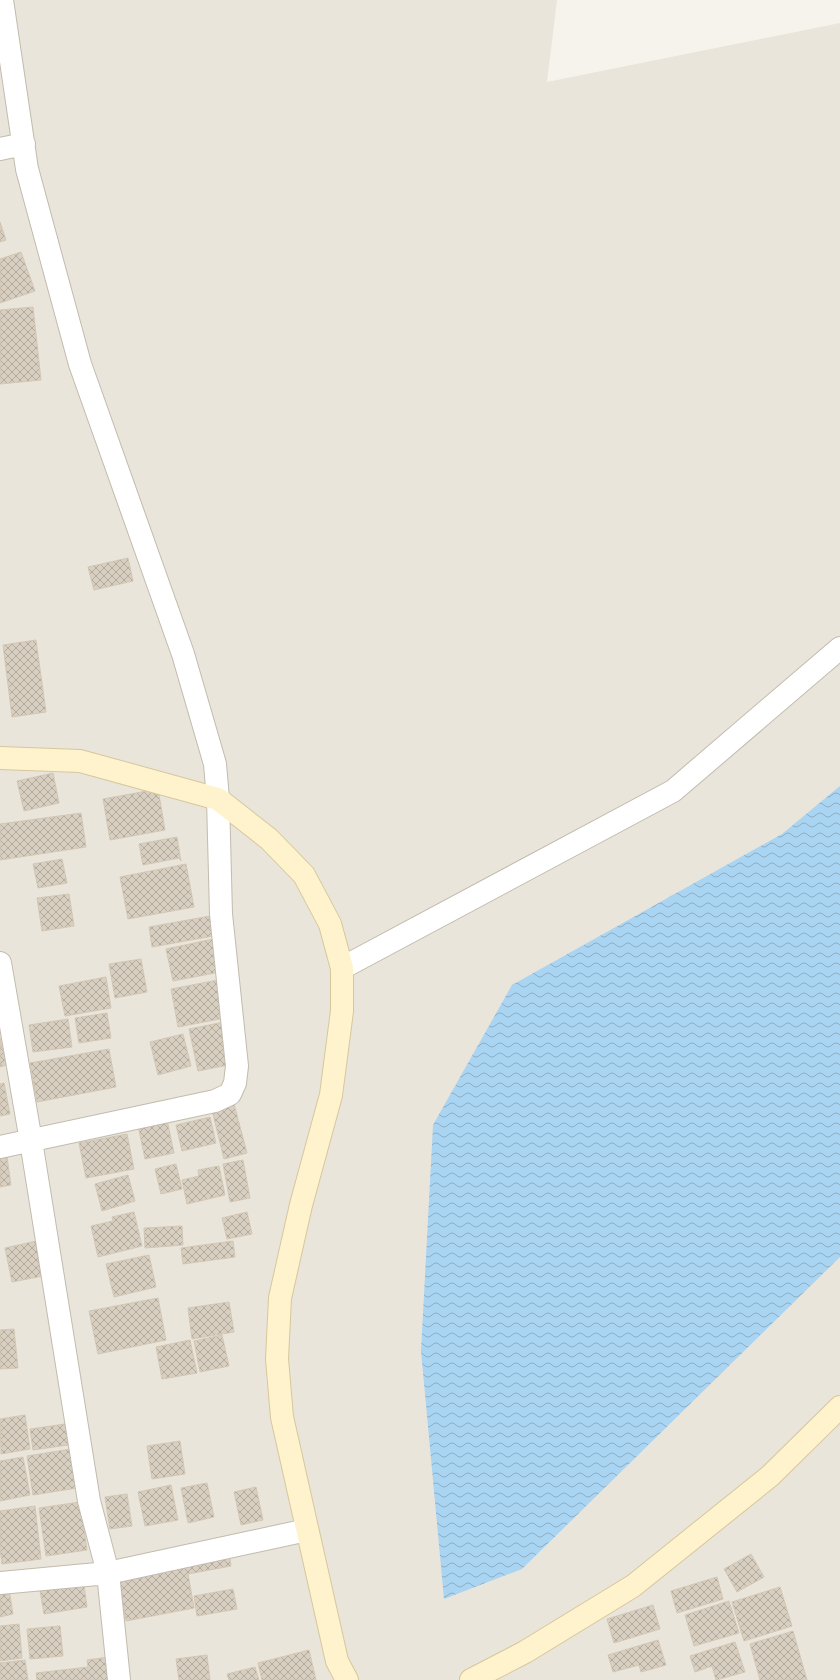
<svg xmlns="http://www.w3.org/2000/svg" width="840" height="1680" font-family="'Archivo Narrow',sans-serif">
<defs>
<pattern id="water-waves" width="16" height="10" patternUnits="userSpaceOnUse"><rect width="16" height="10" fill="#a9d4f2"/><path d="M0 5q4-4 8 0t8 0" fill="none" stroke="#8caec5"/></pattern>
<pattern id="building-cross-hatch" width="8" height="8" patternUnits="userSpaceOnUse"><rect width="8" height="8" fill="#d8cfc1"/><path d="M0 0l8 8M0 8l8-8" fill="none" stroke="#b1aa9e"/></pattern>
</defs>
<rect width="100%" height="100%" fill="#f6f3ec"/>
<path fill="#eae5da" d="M 0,0 L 557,0 L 547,82 L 840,23 L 840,1680 L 0,1680 Z"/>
<path fill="url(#water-waves)" d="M 840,786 L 840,1257 L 522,1569 L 444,1599 L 421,1351 L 433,1125 L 512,985 L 782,834 Z"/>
<path fill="url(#building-cross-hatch)" stroke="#d3c7b4" d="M 0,222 L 6,240 L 0,242 Z
M 21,252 L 35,291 L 0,303 L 0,259 Z
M 33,307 L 41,380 L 0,384 L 0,310 Z
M 128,558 L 133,581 L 94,590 L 88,567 Z
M 36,640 L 46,712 L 12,717 L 3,645 Z
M 53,773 L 59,803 L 24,811 L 17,781 Z
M 158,789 L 165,830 L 110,840 L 103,799 Z
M 81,813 L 86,847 L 0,860 L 0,824 Z
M 177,837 L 181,861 L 179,858 L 143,865 L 139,844 Z
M 62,859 L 67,883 L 38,888 L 33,864 Z
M 186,864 L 194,907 L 128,919 L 120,877 Z
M 69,894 L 74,926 L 42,931 L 37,898 Z
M 210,916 L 213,936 L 152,947 L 149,927 Z
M 213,939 L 220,972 L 173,981 L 166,949 Z
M 141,959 L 147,992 L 115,998 L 109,964 Z
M 106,977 L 111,1008 L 65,1016 L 59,986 Z
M 218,980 L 225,1018 L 178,1027 L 171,989 Z
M 107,1013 L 111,1038 L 79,1043 L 75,1018 Z
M 68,1019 L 72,1047 L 33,1052 L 29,1025 Z
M 224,1022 L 233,1064 L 198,1071 L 189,1029 Z
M 183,1034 L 191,1066 L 158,1075 L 150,1042 Z
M 0,1038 L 6,1065 L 0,1067 Z
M 109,1049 L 116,1087 L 37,1102 L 30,1063 Z
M 4,1083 L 10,1114 L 0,1116 L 0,1084 Z
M 234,1104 L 247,1153 L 224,1159 L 212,1110 Z
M 166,1115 L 174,1153 L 145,1159 L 137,1121 Z
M 210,1117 L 216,1143 L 182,1151 L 176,1125 Z
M 127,1134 L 134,1169 L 86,1178 L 79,1143 Z
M 7,1157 L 11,1185 L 0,1187 L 0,1159 Z
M 243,1160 L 250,1198 L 230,1202 L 223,1164 Z
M 176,1164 L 182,1189 L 161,1194 L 155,1169 Z
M 219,1166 L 225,1195 L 187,1204 L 182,1180 L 199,1176 L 198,1170 Z
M 128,1175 L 135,1201 L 102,1211 L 95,1184 Z
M 134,1212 L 142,1246 L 98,1257 L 91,1226 L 113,1221 L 112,1217 Z
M 247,1212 L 252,1234 L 227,1239 L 222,1218 Z
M 182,1226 L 183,1245 L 145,1248 L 144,1228 Z
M 36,1241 L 43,1276 L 12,1282 L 5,1248 Z
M 233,1241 L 235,1257 L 183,1264 L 181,1248 Z
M 149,1255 L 156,1287 L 114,1297 L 106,1264 Z
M 158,1298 L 166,1340 L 98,1354 L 89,1311 Z
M 229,1302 L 234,1332 L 192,1339 L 188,1308 Z
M 14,1329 L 18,1368 L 0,1369 L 0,1330 Z
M 222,1335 L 229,1366 L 200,1372 L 194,1341 Z
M 190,1340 L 197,1373 L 162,1379 L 156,1347 Z
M 25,1415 L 30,1449 L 1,1454 L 0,1419 Z
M 65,1424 L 68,1445 L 33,1450 L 30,1429 Z
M 180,1441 L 185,1474 L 152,1479 L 147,1446 Z
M 71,1449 L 77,1488 L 33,1495 L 27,1456 Z
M 23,1457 L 30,1495 L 0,1501 L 0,1461 Z
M 207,1483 L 214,1517 L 188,1523 L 181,1488 Z
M 171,1485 L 178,1520 L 145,1526 L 138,1492 Z
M 256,1487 L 263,1520 L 241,1525 L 234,1492 Z
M 127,1494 L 132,1526 L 110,1529 L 105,1497 Z
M 80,1502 L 87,1550 L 46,1556 L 39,1508 Z
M 35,1506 L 41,1559 L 2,1564 L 0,1550 L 0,1511 Z
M 229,1551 L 231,1566 L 188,1574 L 194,1608 L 126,1621 L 117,1572 Z
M 751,1554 L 764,1577 L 737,1592 L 724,1569 Z
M 717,1577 L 723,1599 L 677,1613 L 671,1591 Z
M 83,1578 L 87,1607 L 44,1614 L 39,1585 Z
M 780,1587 L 792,1626 L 744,1641 L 732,1602 Z
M 9,1589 L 13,1614 L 0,1617 L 0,1591 Z
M 233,1589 L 237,1609 L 197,1616 L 194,1596 Z
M 729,1601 L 739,1633 L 694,1646 L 685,1615 Z
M 653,1605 L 660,1629 L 614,1643 L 607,1619 Z
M 19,1624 L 22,1658 L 0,1661 L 0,1626 Z
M 60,1626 L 63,1656 L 30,1659 L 27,1629 Z
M 793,1631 L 807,1680 L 760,1680 L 750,1644 Z
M 658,1640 L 666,1665 L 641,1672 L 639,1665 L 613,1672 L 608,1655 Z
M 735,1642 L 745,1672 L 716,1680 L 712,1666 L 695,1672 L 690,1656 Z
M 309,1650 L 316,1680 L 262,1680 L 258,1663 Z
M 207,1655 L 210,1680 L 179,1680 L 176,1659 Z
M 109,1657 L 112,1680 L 37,1680 L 36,1673 L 88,1667 L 87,1660 Z
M 25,1660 L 28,1680 L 0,1680 L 0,1663 Z
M 255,1667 L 259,1680 L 229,1680 L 227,1674 Z"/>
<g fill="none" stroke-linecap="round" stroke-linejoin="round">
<defs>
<path id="minor" d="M 0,149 L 24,144
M 0,963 L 31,1141 L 89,1501 L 108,1573 L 119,1680
M 342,968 L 673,791 L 840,648
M 0,1147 L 215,1101 L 230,1094 L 235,1083 L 237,1066 L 221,914 L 218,799 L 215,764 L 183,654 L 80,364 L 27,169 L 2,0
M 0,1583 L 108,1573 L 307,1530"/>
<path id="secondary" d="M 0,758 L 80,761 L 218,799 L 269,839 L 304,875 L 330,924 L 342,968 L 342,1011 L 331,1095 L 301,1205 L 280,1298 L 277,1359 L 282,1417 L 337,1661 L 347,1680
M 471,1680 L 525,1652 L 633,1586 L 770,1476 L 840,1407"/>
</defs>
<use href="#minor" stroke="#c2bbae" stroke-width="24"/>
<use href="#secondary" stroke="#d6c79b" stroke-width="24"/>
<use href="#minor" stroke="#fff" stroke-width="22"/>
<use href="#secondary" stroke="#fff3cd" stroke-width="22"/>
</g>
</svg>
